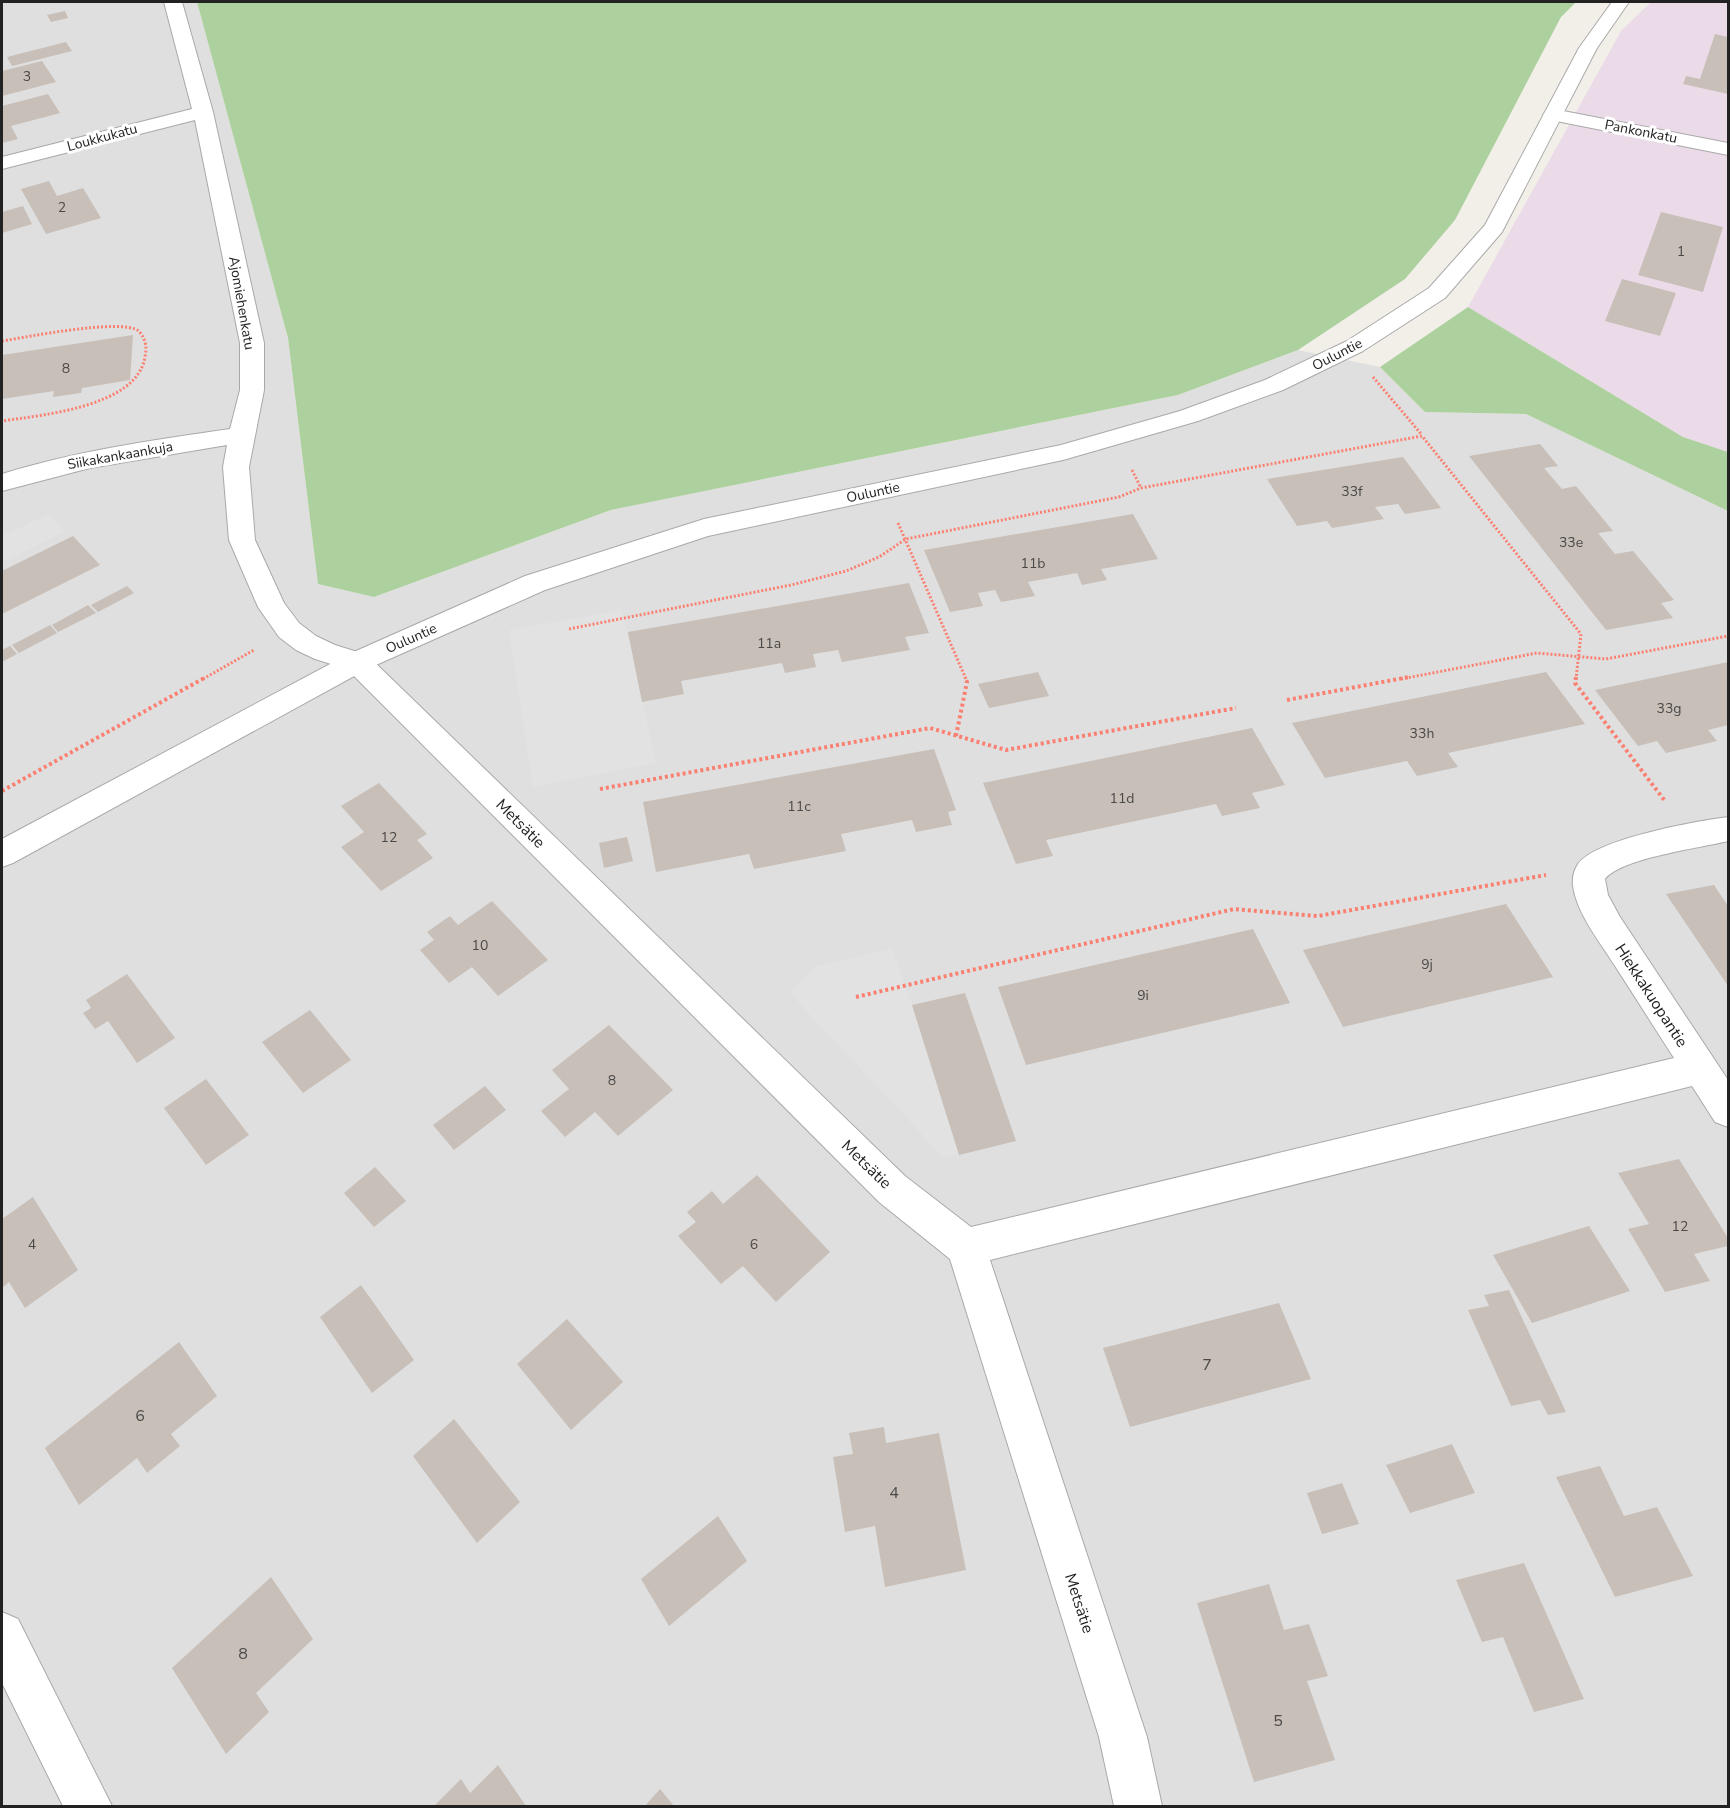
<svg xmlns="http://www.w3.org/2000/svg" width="1730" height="1808" font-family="'Nunito Sans',sans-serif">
<rect width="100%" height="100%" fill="#f2efe9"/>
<path fill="#e0dfdf" d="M 2,2 L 197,2 L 288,338 L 318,584 L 374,597 L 611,510 L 1178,395 L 1298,350 L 1380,367 L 1425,412 L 1526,414 L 1728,511 L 1728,1806 L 2,1806 Z"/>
<path fill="#ebdbe8" d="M 1651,2 L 1728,2 L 1728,452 L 1683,437 L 1468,307 L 1621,31 Z"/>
<path fill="#add19e" d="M 197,2 L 1576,2 L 1561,17 L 1455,220 L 1405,279 L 1298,350 L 1178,395 L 611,510 L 374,597 L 318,584 L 288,338 Z
M 1468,307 L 1683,437 L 1728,452 L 1728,511 L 1526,414 L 1425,412 L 1380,367 Z"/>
<path fill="#e2e2e2" d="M 49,514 L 65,532 L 2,562 L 2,536 Z
M 622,610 L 656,763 L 533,787 L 509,630 Z
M 892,949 L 912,1005 L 959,1155 L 943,1157 L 790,993 L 815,966 Z"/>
<path fill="#c7bfb8" d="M 65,11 L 68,18 L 51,22 L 47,15 Z
M 1715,34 L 1728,37 L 1728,94 L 1683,84 L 1686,76 L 1700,79 Z
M 66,42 L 72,51 L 12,66 L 7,57 Z
M 42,61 L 56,82 L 2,96 L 2,71 Z
M 48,94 L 60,113 L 11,126 L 18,139 L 2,143 L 2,106 Z
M 49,181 L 57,196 L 83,188 L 101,218 L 46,234 L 21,189 Z
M 23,206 L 32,224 L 2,233 L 2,212 Z
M 1661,212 L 1723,227 L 1703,292 L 1638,275 Z
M 1622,279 L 1676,293 L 1660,336 L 1605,321 Z
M 133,335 L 130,380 L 82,388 L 81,393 L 53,397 L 54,391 L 2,399 L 2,355 Z
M 1540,444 L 1558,466 L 1544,468 L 1562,489 L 1576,486 L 1613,531 L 1598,533 L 1615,554 L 1633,551 L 1674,600 L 1661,603 L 1673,618 L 1606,630 L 1469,456 Z
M 1403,457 L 1441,508 L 1405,514 L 1398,504 L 1375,507 L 1384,519 L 1332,528 L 1327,521 L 1297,526 L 1267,479 Z
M 1133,514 L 1158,559 L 1101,569 L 1107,580 L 1082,585 L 1077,573 L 1028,582 L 1035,596 L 1001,602 L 995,590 L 978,593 L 983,606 L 950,612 L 924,550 Z
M 73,536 L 100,565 L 2,614 L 2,571 Z
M 909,583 L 929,633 L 905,637 L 910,650 L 842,662 L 838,650 L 813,654 L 816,667 L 785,673 L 782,663 L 681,681 L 684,694 L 642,702 L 628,632 Z
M 127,586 L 134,593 L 98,612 L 91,605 Z
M 88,605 L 96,613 L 58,632 L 52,625 Z
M 50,625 L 57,633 L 19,653 L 12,645 Z
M 10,646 L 17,654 L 2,662 L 2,650 Z
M 1728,662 L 1728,725 L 1708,730 L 1717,741 L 1666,753 L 1657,741 L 1638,746 L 1595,690 Z
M 1038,672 L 1049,696 L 989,708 L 978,684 Z
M 1546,672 L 1585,724 L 1448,753 L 1458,767 L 1417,776 L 1407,761 L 1325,778 L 1292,723 Z
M 1252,728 L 1285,785 L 1252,793 L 1260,808 L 1222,816 L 1216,804 L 1046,840 L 1053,856 L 1016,864 L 983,783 Z
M 934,749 L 956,810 L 948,812 L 952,825 L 916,832 L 912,820 L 841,834 L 846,851 L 754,869 L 749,854 L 656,872 L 643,802 Z
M 379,783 L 427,834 L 417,840 L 433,858 L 381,891 L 341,847 L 364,832 L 341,806 Z
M 627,837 L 633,861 L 604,868 L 599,843 Z
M 1714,885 L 1728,906 L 1728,986 L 1666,894 Z
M 492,901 L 548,960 L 498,996 L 472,967 L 449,983 L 420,950 L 434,940 L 427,932 L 450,916 L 458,925 Z
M 1506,904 L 1553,977 L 1343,1027 L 1303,950 Z
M 1253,929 L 1290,1003 L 1026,1065 L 998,987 Z
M 127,974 L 175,1038 L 137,1063 L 108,1021 L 95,1029 L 83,1013 L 91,1008 L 86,1000 Z
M 965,993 L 1016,1141 L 959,1155 L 912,1005 Z
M 310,1010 L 351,1060 L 303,1093 L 262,1042 Z
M 609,1025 L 673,1090 L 618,1136 L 595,1112 L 565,1137 L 541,1111 L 569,1089 L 552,1070 Z
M 206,1079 L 249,1135 L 206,1165 L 164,1108 Z
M 485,1086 L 506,1110 L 454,1150 L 433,1125 Z
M 1679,1159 L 1728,1238 L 1728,1246 L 1694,1254 L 1710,1281 L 1665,1292 L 1628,1229 L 1649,1224 L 1618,1173 Z
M 375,1167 L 406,1201 L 374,1227 L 344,1193 Z
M 757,1175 L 830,1252 L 776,1302 L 743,1266 L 721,1284 L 678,1236 L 696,1222 L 687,1212 L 712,1191 L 723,1204 Z
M 33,1197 L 78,1270 L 25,1308 L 9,1282 L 2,1288 L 2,1219 Z
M 1589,1226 L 1630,1291 L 1532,1323 L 1493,1255 Z
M 361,1285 L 414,1360 L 372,1393 L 320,1317 Z
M 1509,1290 L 1566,1412 L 1548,1415 L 1540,1400 L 1511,1406 L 1468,1310 L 1489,1306 L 1484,1295 Z
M 1279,1303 L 1311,1379 L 1130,1427 L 1103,1348 Z
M 567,1319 L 623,1382 L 571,1430 L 517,1364 Z
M 179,1342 L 217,1396 L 171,1434 L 180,1446 L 147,1473 L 137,1458 L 79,1505 L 45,1448 Z
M 454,1419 L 520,1502 L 477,1543 L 413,1456 Z
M 884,1427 L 886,1443 L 939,1433 L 966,1570 L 885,1587 L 875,1526 L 845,1532 L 833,1457 L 853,1454 L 849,1433 Z
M 1452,1444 L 1475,1493 L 1410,1513 L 1386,1465 Z
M 1600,1466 L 1624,1516 L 1657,1507 L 1693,1576 L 1615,1597 L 1556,1477 Z
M 1342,1483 L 1359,1524 L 1322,1534 L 1307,1493 Z
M 718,1516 L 747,1561 L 669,1626 L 641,1579 Z
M 1524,1563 L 1584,1699 L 1534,1712 L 1503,1637 L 1482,1642 L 1456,1580 Z
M 271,1577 L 313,1639 L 256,1693 L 269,1712 L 226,1754 L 172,1668 Z
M 1269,1584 L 1284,1630 L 1309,1624 L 1328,1676 L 1307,1681 L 1335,1760 L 1254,1782 L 1197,1603 Z
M 498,1765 L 526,1806 L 434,1806 L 461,1779 L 470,1793 Z
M 660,1789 L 674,1806 L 645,1806 Z"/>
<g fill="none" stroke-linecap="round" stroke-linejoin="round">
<defs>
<path id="minor" d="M 164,2 L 182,2 L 213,112 L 264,343 L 264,390 L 249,467 L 255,540 L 284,603 L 299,623 L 316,636 L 335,645 L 367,655 L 905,1176 L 971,1227 L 1674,1058 C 1654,1027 1635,997 1615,966 C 1600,942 1577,914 1573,886 C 1572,878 1574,870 1578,864 C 1595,839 1697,821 1728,817 L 1728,841 C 1701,848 1621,858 1605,879 L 1608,895 L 1620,917 L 1728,1080 L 1728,1127 L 1715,1122 L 1692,1086 L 990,1260 L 1147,1737 L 1162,1806 L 1114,1806 L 1099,1737 L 950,1259 L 879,1202 L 347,669 L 315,659 L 296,650 L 279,637 L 258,607 L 229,540 L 223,467 L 227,445 L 90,468 L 2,491 L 2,474 C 76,451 153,440 230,429 L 240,390 L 240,343 L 195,120 L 2,169 L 2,157 L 192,109 Z
M 1553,109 L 1728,143 L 1728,155 L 1546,119 L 1543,115 L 1546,111 Z
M 2,1612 L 18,1619 L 112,1806 L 63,1806 L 2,1683 Z"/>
<path id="tertiary" d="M 1612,2 L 1629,2 L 1597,48 L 1502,232 L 1445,298 L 1363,351 L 1283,390 L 1198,421 L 1063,460 L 708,536 L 545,590 L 367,669 L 13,863 L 2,867 L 2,839 L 347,655 L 525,576 L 704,519 L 1061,445 L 1180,411 L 1265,380 L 1347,341 L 1429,288 L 1485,225 L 1579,48 Z"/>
</defs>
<use href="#minor" stroke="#a9a9a9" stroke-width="2"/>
<use href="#tertiary" stroke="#a9a9a9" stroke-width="2"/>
<path stroke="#fa8072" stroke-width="3" stroke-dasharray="2 2" stroke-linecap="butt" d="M 2,341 C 28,337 120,318 139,331 C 146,340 147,347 145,357 C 137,407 42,415 2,421
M 1373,377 L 1422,435
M 1132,470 L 1141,488
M 898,523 L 966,679
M 569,629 L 791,585 L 846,571 L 879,557 L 906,539 L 1119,497 L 1141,488 L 1422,436 L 1581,634 L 1576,679
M 203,679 L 254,650
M 1401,679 L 1537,653 L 1606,659 L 1728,636"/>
<path stroke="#fa8072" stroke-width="4" stroke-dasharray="3 3" stroke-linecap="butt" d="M 1576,677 L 1575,683 L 1665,801
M 1287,700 L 1409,677
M 956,736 L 967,682 L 965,677
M 600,789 L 930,728 L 1006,750 L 1236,708
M 2,791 L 206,677
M 856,997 L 1234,909 L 1318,916 L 1546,875"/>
<use href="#minor" fill="#fff" fill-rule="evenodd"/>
<use href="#tertiary" fill="#fff" fill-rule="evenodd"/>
</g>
<g text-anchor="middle" stroke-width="6" stroke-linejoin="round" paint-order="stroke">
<g font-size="14" fill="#4b4948">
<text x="27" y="81">3</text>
<text x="62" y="212">2</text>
<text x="1681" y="256">1</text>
<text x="66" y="373">8</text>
<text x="1352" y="496">33f</text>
<text x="1571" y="547">33e</text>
<text x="1033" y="568">11b</text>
<text x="769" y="648">11a</text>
<text x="1669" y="713">33g</text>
<text x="1422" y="738">33h</text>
<text x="1122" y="803">11d</text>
<text x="799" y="811">11c</text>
<text x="389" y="842">12</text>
<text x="480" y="950">10</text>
<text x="1427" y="969">9j</text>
<text x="1143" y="1000">9i</text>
<text x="612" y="1085">8</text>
<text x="1680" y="1231">12</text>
<text x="32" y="1249">4</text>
<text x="754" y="1249">6</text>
</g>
<g font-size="14" fill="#222" stroke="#fff">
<text transform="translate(1641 131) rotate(11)" y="5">Pankonkatu</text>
<text transform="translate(102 137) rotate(-15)" y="5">Loukkukatu</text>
<text transform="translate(242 303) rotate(80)" y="5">Ajomiehenkatu</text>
<text transform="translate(1337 354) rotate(-27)" y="5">Ouluntie</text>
<text transform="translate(120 455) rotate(-10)" y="5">Siikakankaankuja</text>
<text transform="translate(873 492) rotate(-12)" y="5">Ouluntie</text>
<text transform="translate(411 638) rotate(-24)" y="5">Ouluntie</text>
</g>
<g font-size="16" fill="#222" stroke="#fff">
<text transform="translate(521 823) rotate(45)" y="6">Metsätie</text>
<text transform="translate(1652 995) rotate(57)" y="6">Hiekkakuopantie</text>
<text transform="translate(867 1164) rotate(44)" y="6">Metsätie</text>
<text transform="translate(1080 1603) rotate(72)" y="6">Metsätie</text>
</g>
<g font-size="16" fill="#4b4948">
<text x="1207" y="1370">7</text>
<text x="140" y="1421">6</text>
<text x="894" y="1498">4</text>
<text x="243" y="1659">8</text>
<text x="1278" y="1726">5</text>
</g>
</g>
<rect width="1730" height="1808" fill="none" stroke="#222222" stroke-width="6"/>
</svg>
